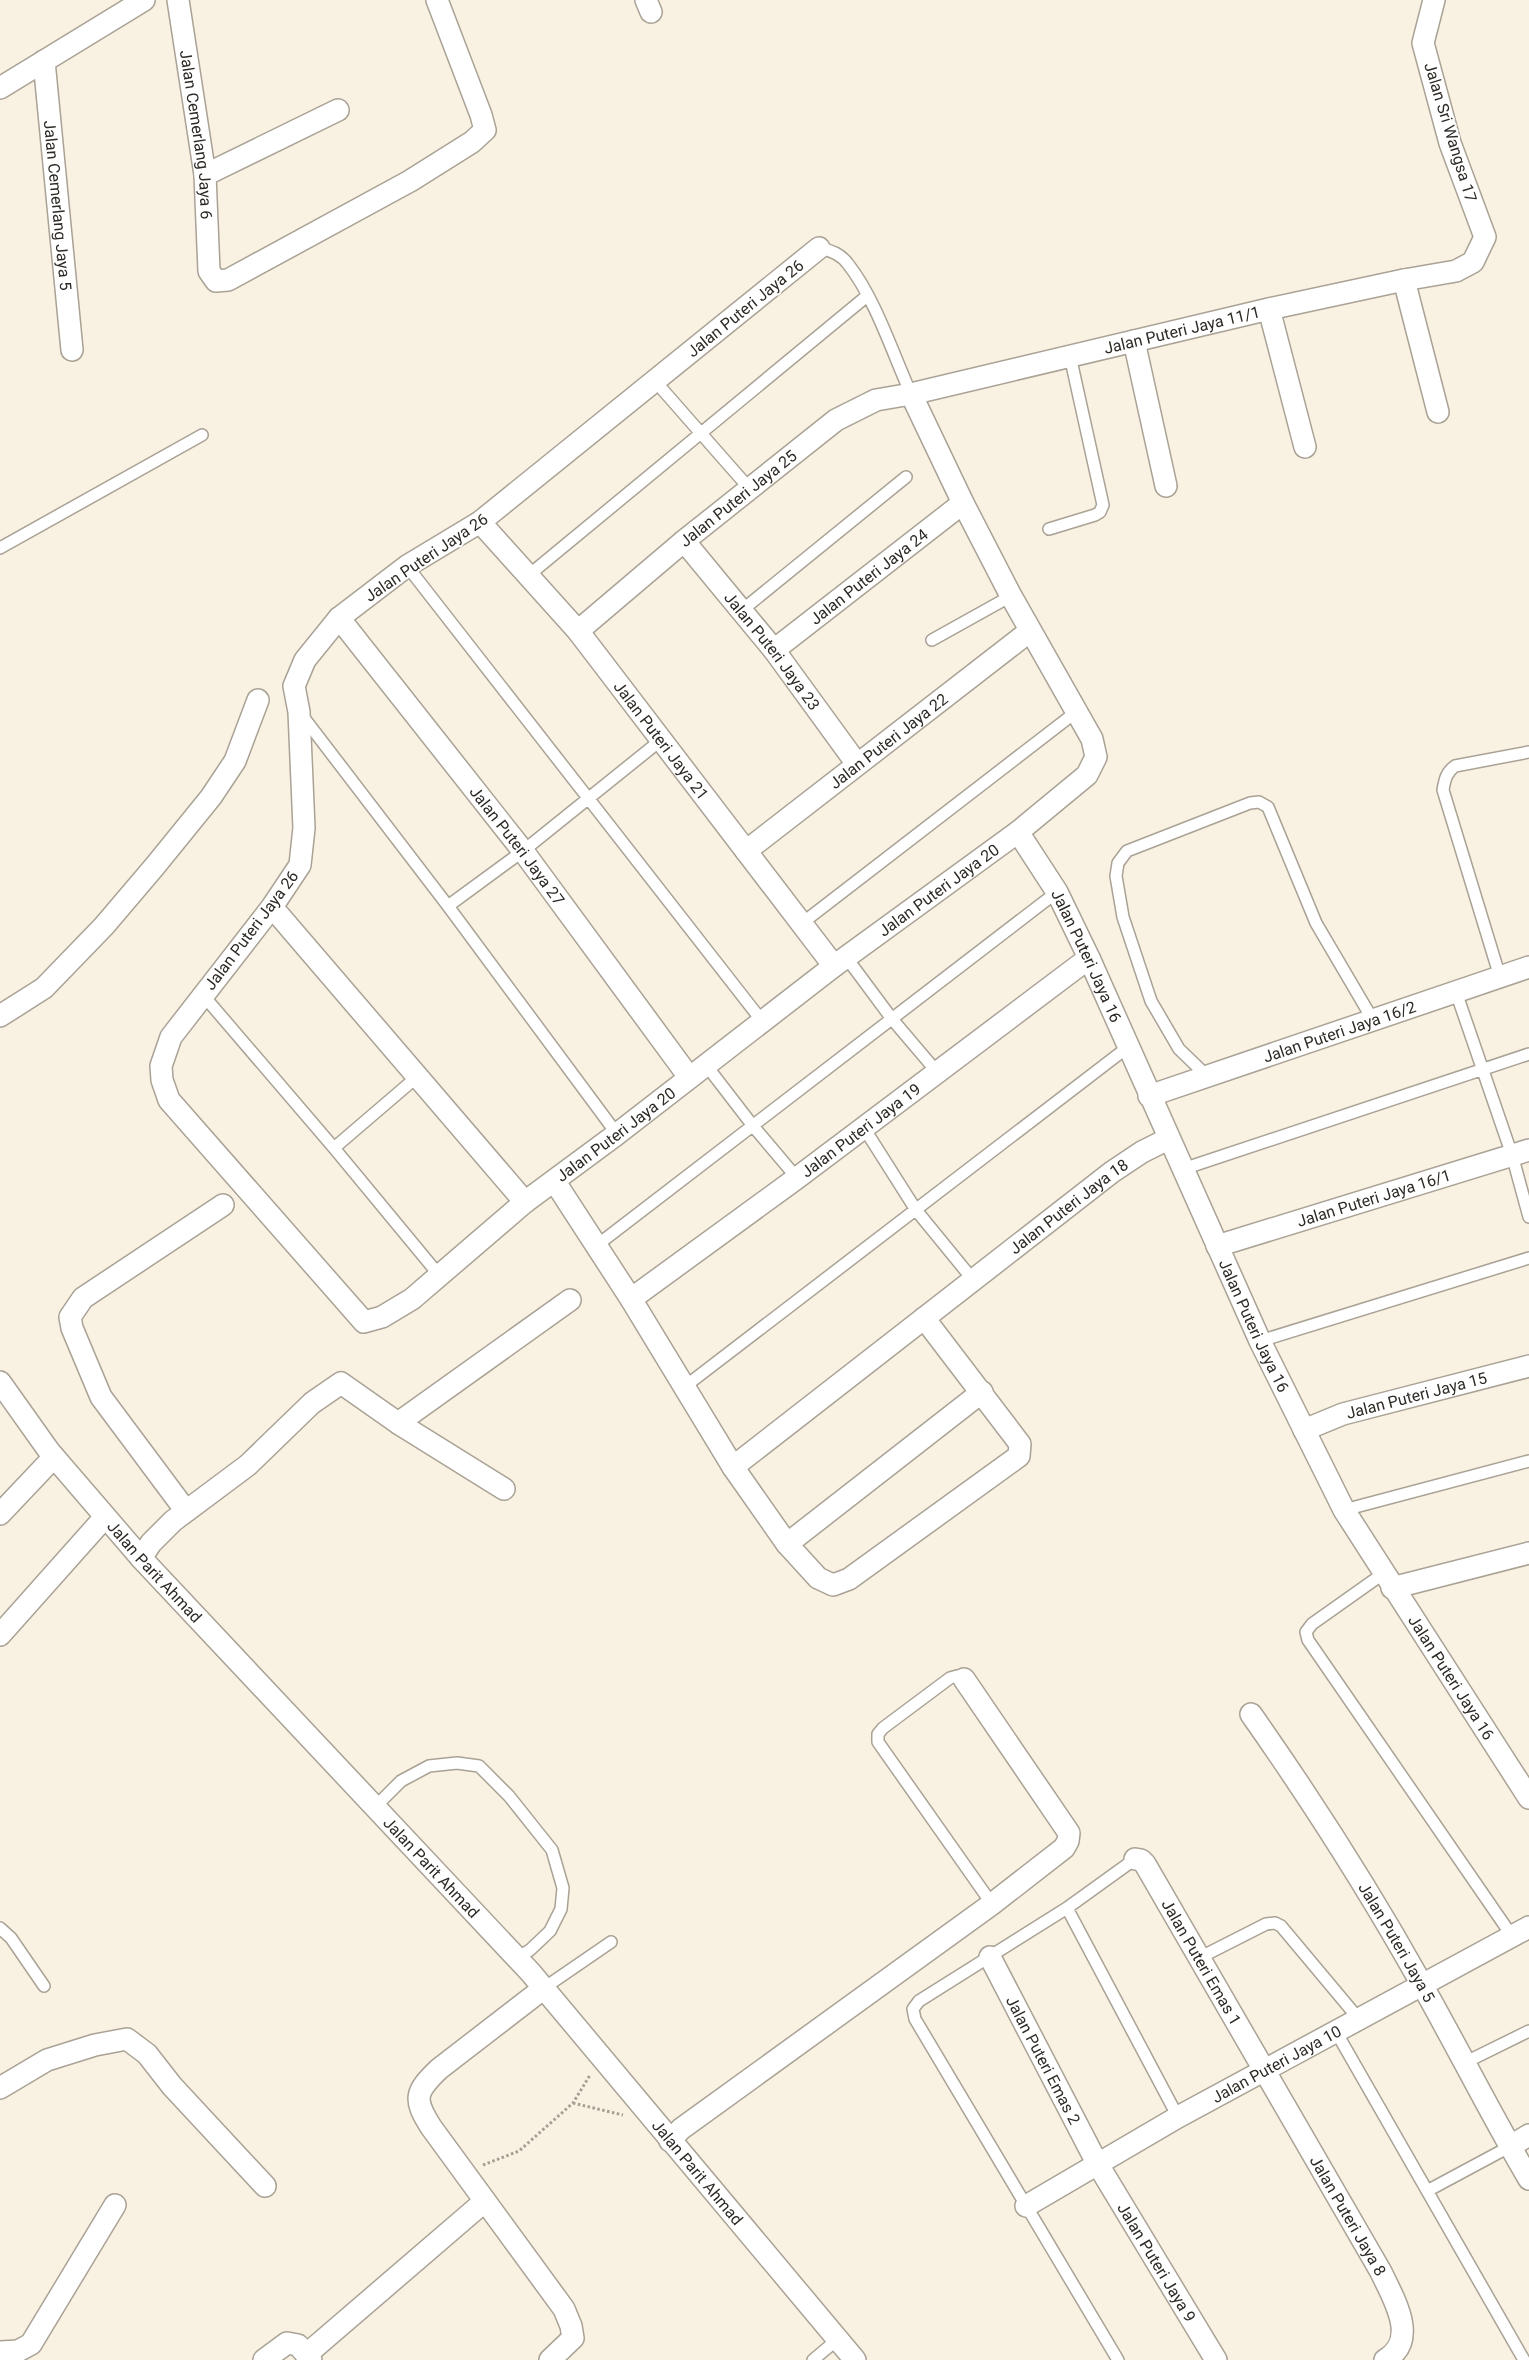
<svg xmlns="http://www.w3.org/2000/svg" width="1529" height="2360" font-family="Roboto,sans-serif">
<rect width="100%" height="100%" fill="#f9f2e3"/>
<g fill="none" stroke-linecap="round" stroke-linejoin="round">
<defs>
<path id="service" d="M 819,248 C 830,250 841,254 848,264 C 875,298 893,354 911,394
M 655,381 L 749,488
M 1049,529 L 1095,515 L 1100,512 L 1103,505 L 1070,356
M 0,548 L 202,435
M 407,566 L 762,1021
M 529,575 L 867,296
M 741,611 L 906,477
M 932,640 L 1011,596
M 301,714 L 448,906 L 617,1134
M 448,906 L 523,851 L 661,740
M 801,924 L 1076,712
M 846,957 L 892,1019 L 937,1072
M 1500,977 L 1443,790 C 1445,779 1446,773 1455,766 L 1529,752
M 1456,992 L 1512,1155 L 1529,1217
M 203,995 L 334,1148 L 439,1275
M 706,1065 L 753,1126 L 797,1178
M 1206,1075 L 1179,1049 L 1151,1001 L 1123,917 L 1116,876 L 1118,863 L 1127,851 L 1250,803 L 1259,802 L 1268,807 L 1316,923 L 1373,1020
M 864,1128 L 916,1210 L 974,1281
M 334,1148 L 418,1076
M 1183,1169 L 1529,1054
M 596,1246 L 1057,892
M 1260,1341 L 1529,1258
M 683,1388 L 1128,1047
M 1344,1510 L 1529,1461
M 1384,1573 L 1312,1624 L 1306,1632 L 1308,1640 L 1512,1936
M 964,1679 L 957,1676 L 950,1678 L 883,1728 L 878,1734 L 878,1742 L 992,1904
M 375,1807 L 401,1781 L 429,1766 L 457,1763 L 479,1766 L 509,1796 L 552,1850 L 563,1888 L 561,1909 L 550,1931 L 530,1950 L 517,1958
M 1067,1908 L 1178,2117
M 0,1928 L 11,1938 L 44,1986
M 1199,1958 L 1266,1924 L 1275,1923 L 1281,1926 L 1358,2018
M 544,1988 L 611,1942
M 1335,2030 L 1524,2360
M 1464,2063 L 1529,2031
M 1427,2191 L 1509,2147
M 813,2360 L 838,2339
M 1118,2360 L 915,2019 L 913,2009 L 919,2001 L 1067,1908 L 1135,1859"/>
<g id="minor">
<path id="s1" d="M 178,0 L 205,175 L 209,271 L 216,281 L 228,280 L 410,181 L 472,142 L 485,130 L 481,115 L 437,0"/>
<path d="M 646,0 L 651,12"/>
<path id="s2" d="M 44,61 L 72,350"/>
<path d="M 0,88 L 144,0"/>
<path d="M 205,175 L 338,110"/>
<path id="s3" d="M 819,248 L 480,522 L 407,566 L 339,618 L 305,660 L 294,686 L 299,712 L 304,828 L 300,865 L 272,907 L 171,1037 L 161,1066 L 162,1080 L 169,1100 L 364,1322 L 382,1317 L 412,1299 L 525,1202 L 617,1134 L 834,966 L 1018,832 L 1087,775 L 1096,757 L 1092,739 L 1011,596 L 963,503 L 911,394"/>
<path d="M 1404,280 L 1438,412"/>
<path d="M 1269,309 L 1305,447"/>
<path d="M 1134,341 L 1166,486"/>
<path id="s4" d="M 480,522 L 578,631 L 834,966"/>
<path id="s5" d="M 684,541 L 774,650 L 857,764"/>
<path id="s6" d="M 339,618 L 523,851 L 689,1077"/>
<path id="s7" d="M 578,631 L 684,541 L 836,420 L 876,400 L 911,394 L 1269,309 L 1404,280 L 1456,271 L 1473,262 L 1485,237 L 1450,143 L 1423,43 L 1434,0"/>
<path id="s8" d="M 774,650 L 963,503"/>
<path id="s9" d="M 1018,832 L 1057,892 L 1089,958 L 1260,1341 L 1344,1510 L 1529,1798"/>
<path id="s10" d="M 746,851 L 1030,631"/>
<path d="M 272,907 L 525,1202"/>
<path d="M 0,1016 L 44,988 L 104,926 L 155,866 L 211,797 L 235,761 L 258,700"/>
<path id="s11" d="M 1149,1096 L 1529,967"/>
<path d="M 555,1182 L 631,1299 L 733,1467 L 787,1544 L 818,1578 L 833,1585 L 849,1579 L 1019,1456 L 1020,1444 L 924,1318"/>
<path id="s12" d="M 1217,1246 L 1529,1150"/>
<path id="s13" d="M 631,1299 L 797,1178 L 1089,958"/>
<path id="s14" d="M 0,1382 L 49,1451 L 141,1558 L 531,1973 L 855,2360"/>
<path d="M 398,1423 L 570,1300"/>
<path id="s15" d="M 1304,1430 L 1343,1414 L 1529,1366"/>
<path id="s16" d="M 733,1467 L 1112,1172 L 1142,1152 L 1168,1139"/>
<path d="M 186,1511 L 101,1397 L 72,1328 L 70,1317 L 83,1298 L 223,1205"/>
<path d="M 0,1514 L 54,1457"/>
<path d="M 787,1544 L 982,1392"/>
<path d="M 141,1558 L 151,1543 L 173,1521 L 248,1465 L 312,1403 L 341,1383 L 398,1423 L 504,1489"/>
<path d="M 1392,1588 L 1529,1553"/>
<path d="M 0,1635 L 105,1517"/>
<path id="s17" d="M 1251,1714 C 1312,1801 1369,1890 1421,1983 C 1458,2048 1491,2115 1529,2179"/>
<path id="s18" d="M 1135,1859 L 1141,1860 L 1145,1864 L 1381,2272 C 1393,2298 1420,2340 1385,2360"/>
<path id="s19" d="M 990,1957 L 1097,2163 L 1216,2360"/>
<path d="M 544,1988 L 439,2069 C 415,2092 413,2099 431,2127 L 564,2309 L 571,2326 L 573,2338 L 550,2360"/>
<path d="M 0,2088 L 47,2060 L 95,2045 L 127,2039 L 147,2054 L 172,2086 L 265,2186"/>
<path d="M 670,2141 L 681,2129 L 992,1904 L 1064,1848 L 1068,1841 L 1069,1833 L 964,1679"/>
<path d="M 1509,2147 L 1529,2135"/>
<path id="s20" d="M 1026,2206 L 1178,2117 L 1529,1927"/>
<path d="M 0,2352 L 18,2351 L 31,2344 L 115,2205"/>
<path d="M 307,2354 L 485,2201"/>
<path d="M 264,2360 L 287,2343 L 298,2345 L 311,2360"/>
</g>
</defs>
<use href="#service" stroke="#a9a295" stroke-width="14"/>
<use href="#minor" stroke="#a9a295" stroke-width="24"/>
<path stroke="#a49f94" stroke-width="3" stroke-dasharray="2.5 2.5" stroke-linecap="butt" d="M 573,2103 L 623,2115
M 483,2165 L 519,2151 L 573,2103 L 590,2075"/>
<use href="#service" stroke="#fff" stroke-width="11"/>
<use href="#minor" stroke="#fff" stroke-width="21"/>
</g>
<g text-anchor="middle" stroke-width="4" stroke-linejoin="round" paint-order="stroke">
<g font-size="16" fill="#2d2a25" stroke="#fff">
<text transform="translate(1451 132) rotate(73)" y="6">Jalan Sri Wangsa 17</text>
<text dy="6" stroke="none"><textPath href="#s1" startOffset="136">Jalan Cemerlang Jaya 6</textPath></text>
<text dy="6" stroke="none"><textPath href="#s2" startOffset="145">Jalan Cemerlang Jaya 5</textPath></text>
<text transform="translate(745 308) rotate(-39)" y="6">Jalan Puteri Jaya 26</text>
<text dy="6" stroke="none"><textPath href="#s7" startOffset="692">Jalan Puteri Jaya 11/1</textPath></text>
<text dy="6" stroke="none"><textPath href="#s7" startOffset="208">Jalan Puteri Jaya 25</textPath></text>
<text transform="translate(426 557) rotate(-34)" y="6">Jalan Puteri Jaya 26</text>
<text dy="6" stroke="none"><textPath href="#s8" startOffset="120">Jalan Puteri Jaya 24</textPath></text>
<text dy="6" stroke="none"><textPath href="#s5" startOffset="141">Jalan Puteri Jaya 23</textPath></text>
<text dy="6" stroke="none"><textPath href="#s4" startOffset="284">Jalan Puteri Jaya 21</textPath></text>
<text dy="6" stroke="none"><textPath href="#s10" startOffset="180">Jalan Puteri Jaya 22</textPath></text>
<text dy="6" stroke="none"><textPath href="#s6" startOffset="289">Jalan Puteri Jaya 27</textPath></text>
<text dy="6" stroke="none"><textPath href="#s3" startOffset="2166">Jalan Puteri Jaya 20</textPath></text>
<text transform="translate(251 930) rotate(-53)" y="6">Jalan Puteri Jaya 26</text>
<text dy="6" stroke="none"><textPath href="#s9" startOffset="142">Jalan Puteri Jaya 16</textPath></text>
<text dy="6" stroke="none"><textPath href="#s11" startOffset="201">Jalan Puteri Jaya 16/2</textPath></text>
<text dy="6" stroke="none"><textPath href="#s13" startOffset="285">Jalan Puteri Jaya 19</textPath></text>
<text dy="6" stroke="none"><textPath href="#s3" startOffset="1761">Jalan Puteri Jaya 20</textPath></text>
<text dy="6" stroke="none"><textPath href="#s12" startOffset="164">Jalan Puteri Jaya 16/1</textPath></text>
<text dy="6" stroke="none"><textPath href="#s16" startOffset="425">Jalan Puteri Jaya 18</textPath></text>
<text dy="6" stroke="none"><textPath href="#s9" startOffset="548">Jalan Puteri Jaya 16</textPath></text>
<text dy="6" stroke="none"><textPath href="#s15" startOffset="118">Jalan Puteri Jaya 15</textPath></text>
<text dy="6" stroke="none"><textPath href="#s14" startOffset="245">Jalan Parit Ahmad</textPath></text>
<text dy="6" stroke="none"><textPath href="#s9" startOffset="952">Jalan Puteri Jaya 16</textPath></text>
<text dy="6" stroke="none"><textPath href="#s14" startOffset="650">Jalan Parit Ahmad</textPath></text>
<text dy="6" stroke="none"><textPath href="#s17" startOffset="271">Jalan Puteri Jaya 5</textPath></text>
<text dy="6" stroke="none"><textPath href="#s18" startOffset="125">Jalan Puteri Emas 1</textPath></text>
<text dy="6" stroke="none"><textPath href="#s19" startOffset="116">Jalan Puteri Emas 2</textPath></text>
<text dy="6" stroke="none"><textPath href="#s20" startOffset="288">Jalan Puteri Jaya 10</textPath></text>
<text dy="6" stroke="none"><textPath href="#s14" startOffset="1055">Jalan Parit Ahmad</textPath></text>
<text dy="6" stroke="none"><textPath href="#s18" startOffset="418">Jalan Puteri Jaya 8</textPath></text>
<text dy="6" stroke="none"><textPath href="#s19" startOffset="348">Jalan Puteri Jaya 9</textPath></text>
</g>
</g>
</svg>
